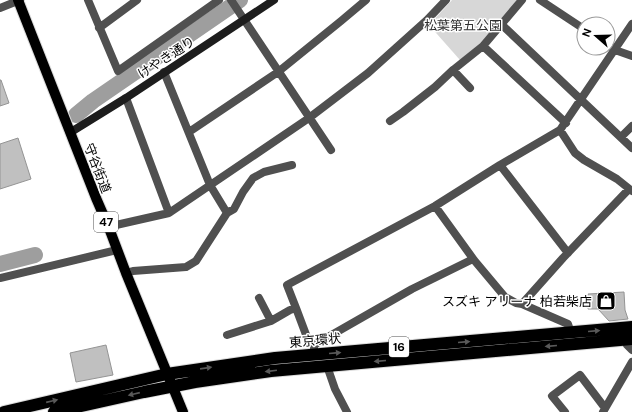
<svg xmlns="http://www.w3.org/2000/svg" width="632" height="412" font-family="'DM Sans','Noto Sans JP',sans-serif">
<rect width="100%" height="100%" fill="#fff"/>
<path fill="#d7d7d7" d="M 452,0 L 518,0 L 478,46 L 460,60 L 429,25 Z"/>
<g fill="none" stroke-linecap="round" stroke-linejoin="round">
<path stroke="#9e9e9e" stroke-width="16" d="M 76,115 L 93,101 L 240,0
M 0,264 L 35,255"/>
</g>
<path fill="#c0c0c0" stroke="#949494" d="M 0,80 L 1,80 L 9,103 L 0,106 Z
M 18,138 L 31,179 L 0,189 L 0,144 Z
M 624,292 L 625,310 L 628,319 L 609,321 L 598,309 L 588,309 L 588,294 Z
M 106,345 L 113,375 L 76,382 L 70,353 Z"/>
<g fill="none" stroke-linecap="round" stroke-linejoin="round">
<defs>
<path id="primary" d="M 18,0 L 96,198 L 109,228 L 126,273 L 183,412"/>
<path id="highway" d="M 4,412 L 167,374 L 275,358 L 632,327
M 54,412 L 144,392 L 195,382 L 271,371 L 383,361 L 632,339"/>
</defs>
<use href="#primary" stroke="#dbdbdb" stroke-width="12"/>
<use href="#highway" stroke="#dbdbdb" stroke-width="14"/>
<path stroke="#505050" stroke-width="8" d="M 88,0 L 118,71 L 219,0
M 231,0 L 331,150
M 540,0 L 584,29
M 0,8 L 20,0
M 501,24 L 632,148
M 99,28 L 137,0
M 608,45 L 615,50 L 632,56
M 483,46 L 566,123
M 453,70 L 470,88
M 164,72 L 210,185 L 227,213
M 126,98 L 169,213
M 390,121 L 403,112 L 435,87 L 453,70 L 483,46 L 522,0
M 560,130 L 575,153 L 584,160 L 617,179 L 632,191
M 189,132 L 278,72 L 341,21 L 366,0
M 621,137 L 632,126
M 500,165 L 568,253
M 435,206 L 474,260 L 505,297 L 516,303 L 522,304 L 568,324 L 569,327 L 570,333
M 109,228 L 116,225 L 169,213 L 309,118 L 368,73 L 427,20 L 446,0
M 126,273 L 133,271 L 186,267 L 196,261 L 227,213 L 234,209 L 243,192 L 253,178 L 264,172 L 292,165
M 0,278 L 117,250
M 259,298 L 271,321
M 522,304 L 563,258 L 629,189
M 296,308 L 308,340 L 314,345 L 314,350
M 227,335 L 271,321 L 290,310 L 296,308 L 287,285 L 435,206 L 500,165 L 560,130 L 632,24
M 625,340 L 627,345 L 632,350
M 314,345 L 412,289 L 473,259
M 327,366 L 335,389 L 347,412
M 565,412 L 552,396 L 580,375 L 605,408
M 603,412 L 632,362"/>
<path stroke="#1d1d1d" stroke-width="8" d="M 71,132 L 126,98 L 274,0"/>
<use href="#primary" stroke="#000" stroke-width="10"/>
<use href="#highway" stroke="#000" stroke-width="12"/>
</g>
<defs><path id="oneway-solid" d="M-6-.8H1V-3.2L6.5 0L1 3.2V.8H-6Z"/></defs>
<g fill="#595959">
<use href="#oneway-solid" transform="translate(594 331) rotate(-5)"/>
<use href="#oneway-solid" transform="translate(464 342) rotate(-5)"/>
<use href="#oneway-solid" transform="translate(551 346) rotate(175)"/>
<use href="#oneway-solid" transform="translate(335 353) rotate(-5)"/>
<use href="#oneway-solid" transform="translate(380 361) rotate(175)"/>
<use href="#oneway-solid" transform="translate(206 368) rotate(-8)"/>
<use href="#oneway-solid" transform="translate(271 371) rotate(173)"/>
<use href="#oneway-solid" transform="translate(134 394) rotate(167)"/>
<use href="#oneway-solid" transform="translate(52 401) rotate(-13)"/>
</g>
<defs>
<symbol id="shop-square" viewBox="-11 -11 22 22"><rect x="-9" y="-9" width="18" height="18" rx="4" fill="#000" stroke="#fff"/><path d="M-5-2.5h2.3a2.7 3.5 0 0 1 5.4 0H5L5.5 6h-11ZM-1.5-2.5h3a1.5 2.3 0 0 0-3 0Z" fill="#fff"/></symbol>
</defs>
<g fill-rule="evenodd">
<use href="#shop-square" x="595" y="290" width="22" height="22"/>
</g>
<g text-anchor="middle" stroke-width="3" stroke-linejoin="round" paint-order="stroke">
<g fill="#fff" stroke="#4c4c4c" stroke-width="1">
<rect x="94" y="212" width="24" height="20" rx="3"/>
<rect x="389" y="337" width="20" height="20" rx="3"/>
</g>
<g font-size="12" font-weight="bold" fill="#000">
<text x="106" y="226">47</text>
<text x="399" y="351">16</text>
</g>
<g font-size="13" fill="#2e2e2e" stroke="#fff">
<text x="463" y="30">松葉第五公園</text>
</g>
<g font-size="13" fill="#000" stroke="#fff">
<text transform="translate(166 57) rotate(-33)" y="5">けやき通り</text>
<text transform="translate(98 168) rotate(69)" y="5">守谷街道</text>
<text transform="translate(315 340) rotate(-5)" y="5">東京環状</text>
</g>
<g font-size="13" fill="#000" stroke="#fff" text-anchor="end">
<text x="592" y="306">スズキ アリーナ 柏若柴店</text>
</g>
</g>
<g transform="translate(596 36) rotate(290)"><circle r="19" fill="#ffffff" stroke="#999999"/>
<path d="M0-3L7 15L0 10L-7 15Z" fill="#000000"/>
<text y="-6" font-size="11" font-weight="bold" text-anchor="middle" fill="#000000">N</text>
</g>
</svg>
